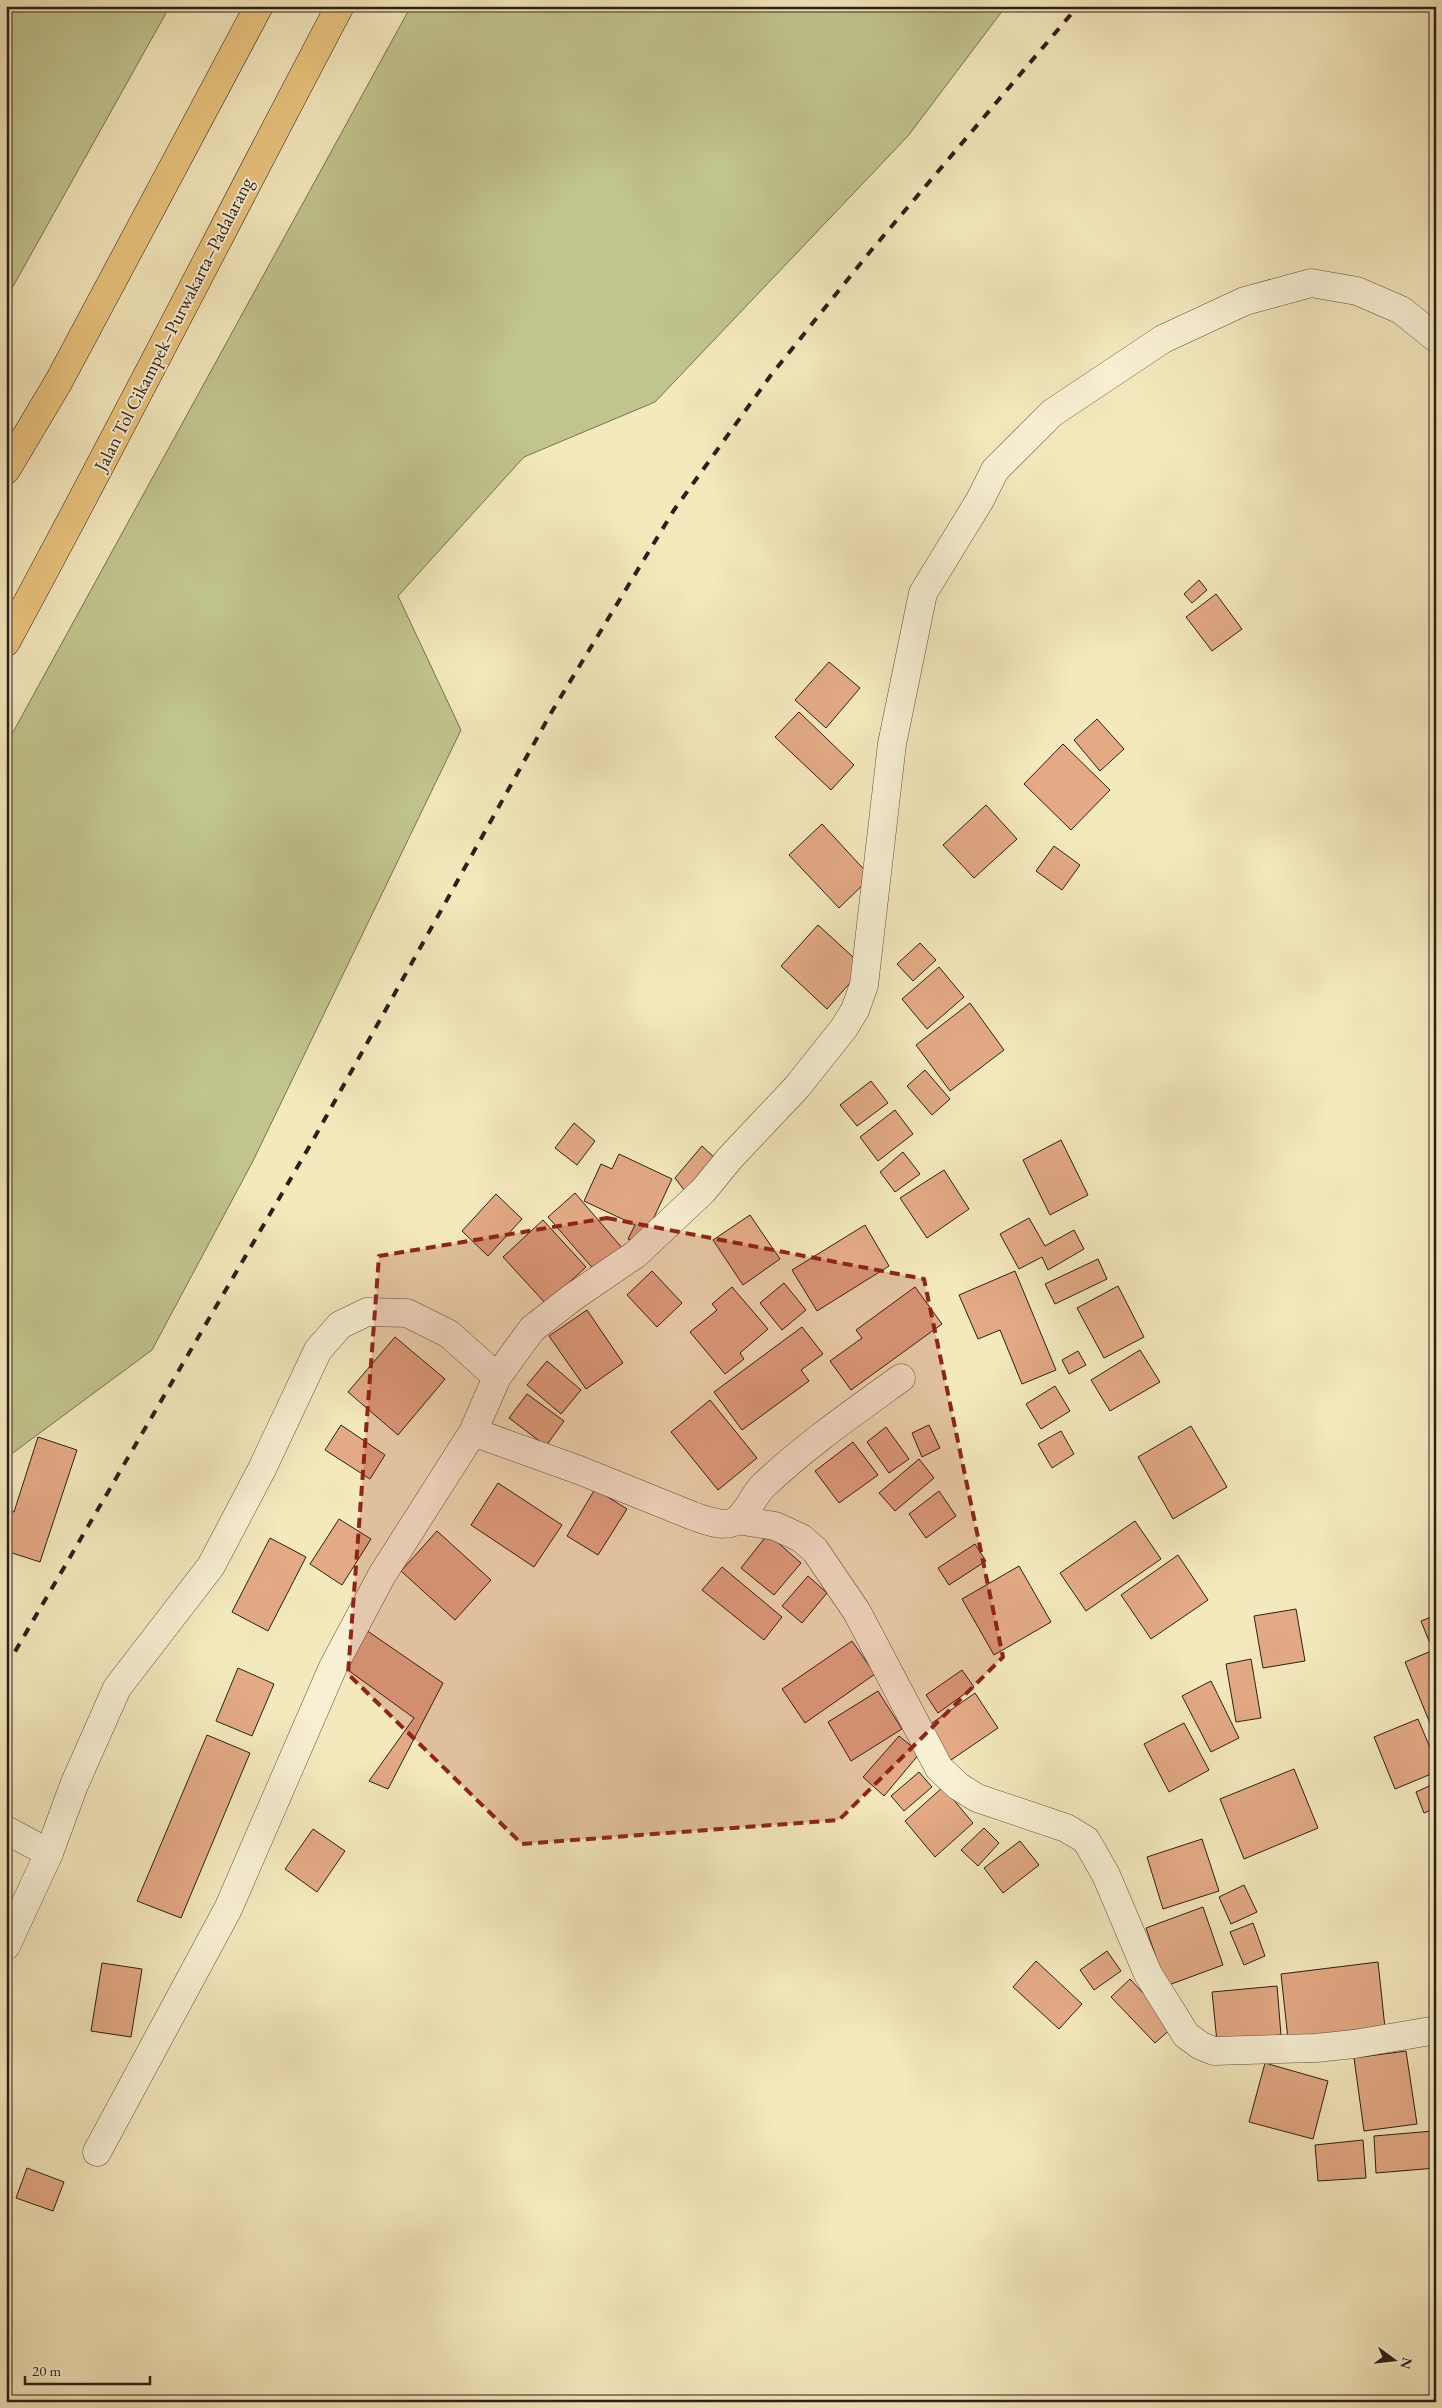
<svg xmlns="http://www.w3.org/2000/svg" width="1442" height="2408" font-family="'EB Garamond',serif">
<rect width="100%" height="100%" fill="#f4e8bd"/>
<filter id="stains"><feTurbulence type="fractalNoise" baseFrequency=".004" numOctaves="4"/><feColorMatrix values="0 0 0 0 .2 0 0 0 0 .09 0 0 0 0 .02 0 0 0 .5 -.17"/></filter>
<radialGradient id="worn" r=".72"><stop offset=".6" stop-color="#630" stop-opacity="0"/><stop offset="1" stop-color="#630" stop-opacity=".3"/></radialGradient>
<path fill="#c1c48d" stroke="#767252" d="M 6,6 L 170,6 L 6,299 Z
M 411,6 L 1006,6 L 908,136 L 655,402 L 524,457 L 398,596 L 461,730 L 253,1161 L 152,1350 L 6,1458 L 6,745 Z"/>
<path fill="#e3aa85" stroke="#2c1f18" d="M 1199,580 L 1207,590 L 1192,603 L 1184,594 Z
M 1216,594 L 1242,629 L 1212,651 L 1186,617 Z
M 829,662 L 860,688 L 826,728 L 795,700 Z
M 799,712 L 854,765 L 831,790 L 775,737 Z
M 1097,719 L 1124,749 L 1100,771 L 1074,740 Z
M 1063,744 L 1110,790 L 1071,830 L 1024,784 Z
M 986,805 L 1017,839 L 974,878 L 943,845 Z
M 822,824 L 871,877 L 839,908 L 789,855 Z
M 1054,846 L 1080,865 L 1062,890 L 1036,871 Z
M 818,925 L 864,967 L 827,1009 L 781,966 Z
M 920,943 L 936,960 L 913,981 L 897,964 Z
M 939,967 L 964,997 L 927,1029 L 902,999 Z
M 970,1003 L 1004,1050 L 950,1091 L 916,1045 Z
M 925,1070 L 950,1099 L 932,1115 L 907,1086 Z
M 871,1081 L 888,1103 L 857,1126 L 840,1105 Z
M 895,1110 L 913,1134 L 878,1161 L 860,1137 Z
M 574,1123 L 595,1141 L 577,1165 L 555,1148 Z
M 1061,1140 L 1088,1195 L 1050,1215 L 1023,1160 Z
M 702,1146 L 718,1161 L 688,1195 L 675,1178 Z
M 903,1152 L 920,1174 L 895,1192 L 880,1172 Z
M 619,1154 L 672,1179 L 641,1245 L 628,1239 L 635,1225 L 584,1201 L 601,1164 L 612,1169 Z
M 944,1170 L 969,1209 L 927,1238 L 900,1198 Z
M 575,1193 L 623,1249 L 596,1272 L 548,1217 Z
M 496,1194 L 522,1219 L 488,1256 L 462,1231 Z
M 750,1215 L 780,1259 L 743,1285 L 713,1240 Z
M 1029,1218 L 1045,1246 L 1074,1230 L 1084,1249 L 1048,1270 L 1042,1257 L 1019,1269 L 1000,1234 Z
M 543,1220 L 586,1267 L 546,1304 L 503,1257 Z
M 865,1225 L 889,1266 L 817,1311 L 792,1270 Z
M 1098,1259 L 1107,1279 L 1055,1304 L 1045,1284 Z
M 652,1271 L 682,1303 L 657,1327 L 627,1295 Z
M 1015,1271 L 1056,1370 L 1022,1384 L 1000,1330 L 978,1339 L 959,1295 Z
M 784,1283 L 806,1310 L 782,1330 L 760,1303 Z
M 1118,1286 L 1144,1337 L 1104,1358 L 1077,1308 Z
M 732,1287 L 768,1329 L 740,1353 L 744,1359 L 725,1374 L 690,1332 L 717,1310 L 712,1304 Z
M 915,1287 L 942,1324 L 851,1390 L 830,1361 L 862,1338 L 856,1330 Z
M 587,1310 L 623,1363 L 586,1389 L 549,1336 Z
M 802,1327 L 823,1354 L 801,1370 L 809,1381 L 742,1430 L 714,1392 Z
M 395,1337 L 445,1379 L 398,1435 L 348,1392 Z
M 1140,1350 L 1160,1382 L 1110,1411 L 1091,1380 Z
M 1078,1351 L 1086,1365 L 1069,1374 L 1062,1360 Z
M 547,1361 L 581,1390 L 561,1414 L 527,1385 Z
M 1055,1386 L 1070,1411 L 1041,1429 L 1026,1404 Z
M 527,1394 L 564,1421 L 546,1446 L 509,1418 Z
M 710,1400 L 757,1458 L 718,1490 L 671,1432 Z
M 341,1425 L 385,1455 L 370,1479 L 325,1450 Z
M 929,1425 L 940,1448 L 922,1457 L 912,1433 Z
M 1191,1426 L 1227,1487 L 1173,1519 L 1138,1457 Z
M 886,1427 L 909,1459 L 889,1473 L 867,1442 Z
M 1061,1431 L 1074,1454 L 1052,1468 L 1038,1444 Z
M 38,1437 L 77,1450 L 40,1562 L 6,1551 L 6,1510 L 14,1512 Z
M 853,1442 L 878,1475 L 839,1503 L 815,1471 Z
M 919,1459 L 934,1478 L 895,1511 L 879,1493 Z
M 498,1483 L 562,1525 L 534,1567 L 471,1525 Z
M 595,1489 L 627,1509 L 598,1555 L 567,1536 Z
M 939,1491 L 956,1516 L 926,1538 L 909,1514 Z
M 339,1519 L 371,1539 L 342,1585 L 310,1564 Z
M 1135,1521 L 1161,1559 L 1086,1611 L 1060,1573 Z
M 437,1531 L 491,1580 L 455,1620 L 401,1571 Z
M 768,1534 L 801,1563 L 774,1595 L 741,1568 Z
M 270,1538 L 306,1557 L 268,1631 L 232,1612 Z
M 975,1544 L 986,1561 L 949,1585 L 938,1568 Z
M 1178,1555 L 1208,1600 L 1151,1639 L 1121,1595 Z
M 1019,1566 L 1051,1622 L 994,1655 L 962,1599 Z
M 722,1567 L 782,1617 L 764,1640 L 702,1590 Z
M 808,1576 L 827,1593 L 802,1623 L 782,1606 Z
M 6,1599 L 12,1601 L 6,1617 Z
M 1296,1609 L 1305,1661 L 1263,1668 L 1254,1616 Z
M 1436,1615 L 1436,1638 L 1429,1641 L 1421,1621 Z
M 366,1630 L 443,1683 L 388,1789 L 369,1781 L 414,1718 L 341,1665 Z
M 852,1641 L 875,1674 L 805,1723 L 782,1689 Z
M 1436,1649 L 1436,1738 L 1405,1662 Z
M 1251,1659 L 1261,1718 L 1236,1722 L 1226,1664 Z
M 238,1668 L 274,1684 L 252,1736 L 216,1721 Z
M 962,1670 L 974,1687 L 938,1713 L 926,1695 Z
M 1211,1681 L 1239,1738 L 1211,1752 L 1182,1696 Z
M 878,1691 L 902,1729 L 851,1761 L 828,1722 Z
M 975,1693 L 998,1728 L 948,1762 L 925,1728 Z
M 1418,1719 L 1436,1762 L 1436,1772 L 1395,1789 L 1374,1737 Z
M 1184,1723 L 1209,1770 L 1169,1792 L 1144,1744 Z
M 207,1735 L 250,1753 L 181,1918 L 137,1901 Z
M 899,1736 L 920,1753 L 884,1796 L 863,1777 Z
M 1294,1769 L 1318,1828 L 1244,1859 L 1220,1799 Z
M 919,1772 L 932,1787 L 904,1811 L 891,1796 Z
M 1436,1783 L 1436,1808 L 1424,1813 L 1416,1792 Z
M 943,1787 L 973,1823 L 935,1857 L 905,1821 Z
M 984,1828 L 999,1843 L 978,1866 L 961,1850 Z
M 313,1829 L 345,1851 L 317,1892 L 285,1869 Z
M 1202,1839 L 1219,1891 L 1163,1909 L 1147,1857 Z
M 1020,1841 L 1039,1865 L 1003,1893 L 984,1868 Z
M 1244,1885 L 1257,1912 L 1231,1924 L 1219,1897 Z
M 1203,1907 L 1223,1965 L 1166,1986 L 1146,1928 Z
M 1253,1923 L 1265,1956 L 1244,1965 L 1230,1932 Z
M 1107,1951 L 1121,1971 L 1094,1990 L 1080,1970 Z
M 1036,1961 L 1082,2004 L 1059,2029 L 1013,1987 Z
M 1378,1962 L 1385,2028 L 1288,2039 L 1281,1974 Z
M 102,1963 L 142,1969 L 131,2037 L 91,2031 Z
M 1130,1979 L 1174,2026 L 1155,2043 L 1111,1997 Z
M 1277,1986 L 1281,2035 L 1217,2042 L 1212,1992 Z
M 1406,2051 L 1417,2124 L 1364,2131 L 1354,2058 Z
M 1265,2063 L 1328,2081 L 1313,2139 L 1249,2122 Z
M 1433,2131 L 1436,2168 L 1376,2173 L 1374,2136 Z
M 1363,2140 L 1366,2178 L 1318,2181 L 1315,2145 Z
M 27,2168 L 64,2182 L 53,2211 L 16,2198 Z"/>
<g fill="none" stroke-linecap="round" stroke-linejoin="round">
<defs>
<path id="minor" d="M 473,1432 L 579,1470 L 693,1516 C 706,1520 725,1529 737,1520 C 748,1512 753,1496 763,1486 C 805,1446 854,1412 901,1378
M 737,1520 L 775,1526 L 801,1538 L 815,1550 L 857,1612 L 939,1768 L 958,1786 L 977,1798 L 1066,1828 L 1086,1840 L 1106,1875 L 1148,1974 L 1186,2035 L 1201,2046 L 1214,2051 L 1316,2048 L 1354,2044 L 1431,2031
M 49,1853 L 74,1785 L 117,1688 L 211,1566 L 262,1469 L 318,1350 L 340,1325 L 367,1312 L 407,1313 L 449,1334 L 497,1377
M 97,2152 L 228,1909 L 333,1667 L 382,1575 L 473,1432 L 497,1377 L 532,1329 L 573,1297 L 636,1254 L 703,1191 L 730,1158 L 797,1087 L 844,1028 L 855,1010 L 864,985 L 892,744 L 923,593 L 980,500 L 995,470 L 1052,413 L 1163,339 L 1245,301 L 1311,283 L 1357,291 L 1401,310 L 1436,338"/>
<path id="tertiary" d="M 6,1830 L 49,1853 L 6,1946"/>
<path id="motorway" d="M 6,470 L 59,381 L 259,6
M 6,642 C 120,432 228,218 340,6"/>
</defs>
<use href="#minor" stroke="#5e5141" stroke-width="29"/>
<use href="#tertiary" stroke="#5e5141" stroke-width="29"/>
<use href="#motorway" stroke="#2c1f18" stroke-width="29"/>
<use href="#minor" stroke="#f8f0d4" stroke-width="28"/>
<use href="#tertiary" stroke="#f8f0d4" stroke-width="28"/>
<use href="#motorway" stroke="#eac47e" stroke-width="28"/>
<path stroke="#2c1f18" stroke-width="4" stroke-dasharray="9 9" stroke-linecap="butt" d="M 6,1667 L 312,1142 L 551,713 L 674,510 L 771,375 L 869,253 L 1078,6"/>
</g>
<path fill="#8f2418" fill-opacity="0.2" stroke="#8f2418" stroke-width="4" stroke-dasharray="10 6" stroke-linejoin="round" d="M 607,1218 L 924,1279 L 1003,1657 L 839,1820 L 522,1844 L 348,1674 L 379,1256 Z"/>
<g text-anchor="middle" stroke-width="4" stroke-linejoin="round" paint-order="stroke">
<g font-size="19" fill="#2c1f18" stroke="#f8f0d4">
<text transform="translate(173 324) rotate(-63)" y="7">Jalan Tol Cikampek–Purwakarta–Padalarang</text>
</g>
</g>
<rect width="1442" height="2408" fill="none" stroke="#f4e8bd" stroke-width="25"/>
<rect x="8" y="8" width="1427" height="2393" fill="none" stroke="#2c1f18" stroke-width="2.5"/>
<rect x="12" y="12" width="1417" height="2383" fill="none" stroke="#2c1f18"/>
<g transform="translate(1394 2360) rotate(105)" stroke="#f8f0d4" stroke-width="4" paint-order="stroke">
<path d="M0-4L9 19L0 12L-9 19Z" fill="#2c1f18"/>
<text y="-8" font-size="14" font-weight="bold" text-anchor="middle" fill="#2c1f18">N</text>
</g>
<path d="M25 2376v8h125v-8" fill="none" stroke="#2c1f18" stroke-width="2.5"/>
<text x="32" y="2376" font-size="15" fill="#2c1f18" stroke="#f8f0d4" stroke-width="4" paint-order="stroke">20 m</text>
<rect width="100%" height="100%" filter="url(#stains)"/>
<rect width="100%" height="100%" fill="url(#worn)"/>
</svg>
